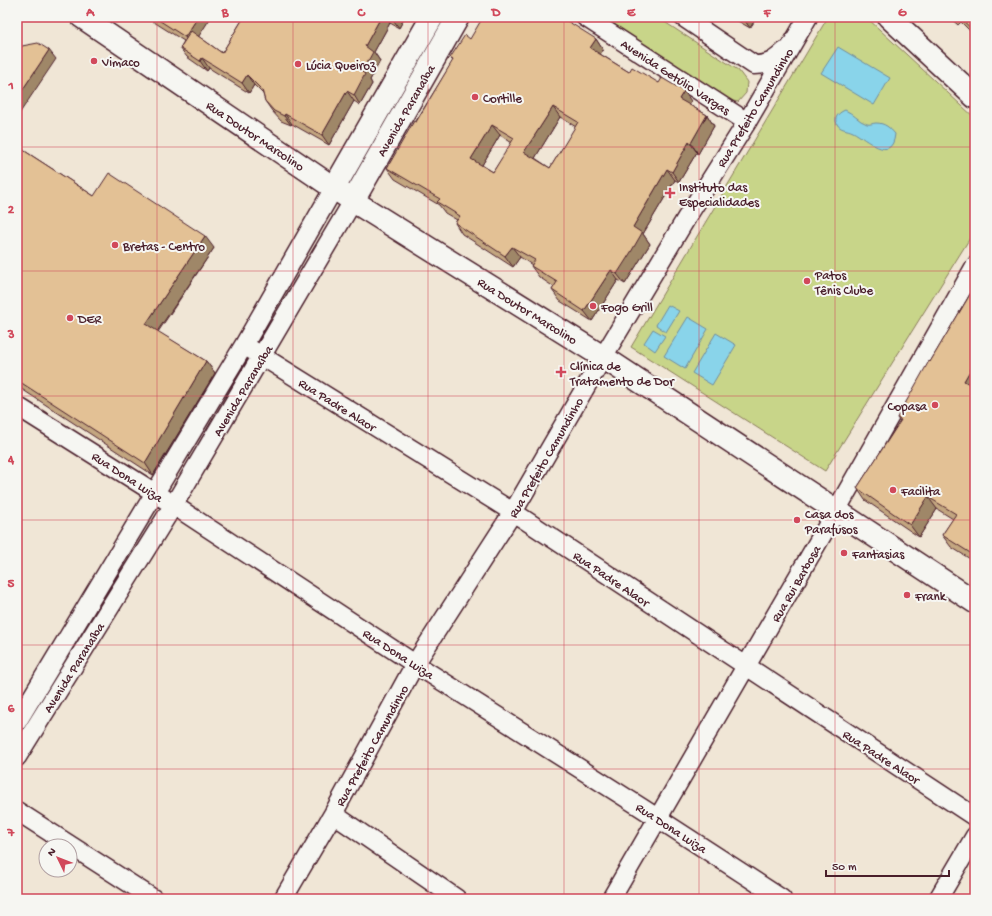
<svg xmlns="http://www.w3.org/2000/svg" width="992" height="916" font-family="'Gochi Hand',sans-serif">
<rect width="100%" height="100%" fill="#f0e6d6"/>
<filter id="ink" filterUnits="userSpaceOnUse"><feTurbulence type="fractalNoise" baseFrequency=".025" numOctaves="2"/><feDisplacementMap in="SourceGraphic" scale="8" xChannelSelector="R" yChannelSelector="G"/><feConvolveMatrix kernelMatrix="1 2 1 2 8 2 1 2 1" color-interpolation-filters="sRGB"/></filter>
<g filter="url(#ink)">
<path fill="#c8d589" stroke="#897a5a" d="M 596,17 L 657,17 L 738,70 L 747,82 L 746,93 L 738,102 L 722,99 Z
M 828,17 L 866,17 L 975,118 L 975,230 L 825,471 L 631,347 Z"/>
<path fill="#89d4ea" stroke="#708c9e" d="M 838,47 L 890,78 L 874,105 L 821,73 Z
M 845,110 C 853,113 858,121 867,124 C 870,125 873,123 876,123 C 885,123 890,128 895,134 C 892,165 865,138 853,132 C 847,129 840,130 837,124 C 833,117 840,112 845,110 Z
M 668,305 L 679,311 L 666,332 L 656,325 Z
M 688,317 L 708,329 L 685,369 L 664,356 Z
M 653,329 L 665,336 L 655,351 L 644,343 Z
M 716,333 L 736,345 L 712,385 L 692,373 Z"/>
<g fill="none" stroke-linecap="round" stroke-linejoin="round">
<defs>
<path id="minor" d="M 585,17 L 747,122
M 683,17 L 754,65 C 769,65 774,61 785,51
M 244,345 L 513,512 L 975,817
M 17,406 L 155,493 L 415,664 L 642,808 L 782,899
M 17,722 L 244,345 L 334,188
M 17,757 L 173,506 L 353,201
M 17,811 L 154,899
M 333,814 L 457,899
M 283,899 L 333,814 L 415,664 L 513,512 L 603,357 L 687,217 L 747,122 L 808,17
M 611,899 L 836,511 L 975,266
M 938,899 L 975,836"/>
<path id="major" d="M 82,17 L 353,201 L 603,357 L 975,602
M 889,17 L 975,97
M 334,188 L 432,17
M 353,201 L 458,17"/>
</defs>
<use href="#minor" stroke="#4a1f2b" stroke-width="21"/>
<use href="#major" stroke="#4a1f2b" stroke-width="25"/>
<use href="#minor" stroke="#f6f6f2" stroke-width="18"/>
<use href="#major" stroke="#f6f6f2" stroke-width="22"/>
</g>
<path fill="#c3a680" stroke="#4a1f2b" fill-rule="evenodd" d="M 146,17 L 211,17 L 198,36 L 222,53 L 244,17 L 405,17 L 399,28 L 390,23 L 374,52 L 380,61 L 370,80 L 372,84 L 360,105 L 354,101 L 329,145 L 292,124 L 291,125 L 281,121 L 272,111 L 265,101 L 263,94 L 254,85 L 249,93 L 209,68 L 207,71 L 187,57 L 180,48 L 184,41 Z
M 731,17 L 757,17 L 750,28 Z
M 949,17 L 975,17 L 975,36 L 961,22 L 958,25 Z
M 470,39 L 596,39 L 603,50 L 600,54 L 629,72 L 659,83 L 691,101 L 689,105 L 707,115 L 714,126 L 698,154 L 697,152 L 679,182 L 675,180 L 643,234 L 650,244 L 638,263 L 625,284 L 618,280 L 592,321 L 560,301 L 552,290 L 554,287 L 539,277 L 531,266 L 532,265 L 520,257 L 513,267 L 462,234 L 455,223 L 457,220 L 445,213 L 439,205 L 395,179 L 387,168 L 453,61 L 450,58 ZM 560,117 L 576,127 L 550,168 L 535,158 ZM 500,135 L 512,143 L 493,172 L 482,165 Z
M 17,146 L 94,196 L 214,248 L 158,332 L 206,361 L 215,373 L 153,475 L 17,386 Z
M 975,286 L 975,562 L 951,547 L 942,535 L 953,519 L 937,509 L 919,537 L 865,500 L 857,488 L 900,422 L 897,418 Z"/>
<path fill="#9f8768" stroke="#4a1f2b" d="M 198,17 L 211,17 L 192,47 L 185,37 Z
M 381,17 L 386,17 L 390,23 L 374,52 L 380,61 L 370,80 L 372,84 L 360,105 L 354,95 L 362,72 L 365,46 Z
M 392,17 L 405,17 L 399,28 L 392,18 Z
M 744,17 L 757,17 L 750,28 L 743,18 Z
M 596,39 L 603,50 L 597,59 L 590,48 Z
M 49,50 L 56,59 L 17,117 L 17,98 Z
M 202,58 L 209,68 L 207,71 L 200,61 Z
M 247,75 L 254,85 L 249,93 L 242,83 Z
M 347,91 L 354,101 L 329,145 L 322,135 Z
M 684,91 L 691,101 L 686,110 L 679,99 Z
M 553,107 L 560,117 L 532,163 L 524,152 Z
M 285,114 L 292,124 L 291,125 L 284,116 Z
M 707,115 L 714,126 L 698,154 L 691,143 Z
M 492,125 L 500,135 L 479,170 L 471,159 Z
M 689,142 L 697,152 L 679,182 L 672,172 Z
M 667,169 L 675,180 L 643,234 L 650,244 L 625,284 L 617,274 L 633,227 Z
M 205,236 L 214,248 L 154,336 L 146,324 Z
M 512,247 L 520,257 L 513,267 L 505,256 Z
M 611,270 L 618,280 L 592,321 L 584,311 Z
M 206,361 L 215,373 L 153,475 L 145,463 Z
M 975,362 L 975,389 L 964,381 Z
M 928,497 L 937,509 L 919,537 L 910,525 Z"/>
<path fill="#e3c195" stroke="#4a1f2b" fill-rule="evenodd" d="M 154,17 L 198,17 L 185,37 Z
M 244,17 L 381,17 L 365,46 L 373,52 L 362,72 L 365,74 L 354,95 L 347,91 L 322,135 L 285,114 L 284,116 L 274,111 L 265,101 L 262,90 L 247,75 L 242,83 L 202,58 L 200,61 L 180,48 L 191,31 L 222,53 Z
M 483,17 L 561,17 L 596,39 L 590,48 L 629,72 L 632,67 L 659,83 L 662,78 L 684,91 L 679,99 L 707,115 L 691,143 L 689,142 L 672,172 L 667,169 L 633,227 L 642,233 L 631,252 L 617,274 L 611,270 L 584,311 L 552,290 L 557,282 L 531,266 L 535,260 L 512,247 L 505,256 L 455,223 L 460,216 L 437,202 L 440,199 L 387,168 L 414,121 L 416,122 L 453,60 L 450,58 L 465,35 L 470,39 ZM 553,107 L 578,122 L 550,168 L 524,152 ZM 492,125 L 514,138 L 493,172 L 471,159 Z
M 959,17 L 975,17 L 975,32 Z
M 38,43 L 49,50 L 17,98 L 17,53 L 22,46 Z
M 17,146 L 94,196 L 109,173 L 205,236 L 146,324 L 206,361 L 145,463 L 17,380 L 17,242 L 22,239 L 17,235 Z
M 975,286 L 975,362 L 964,381 L 975,387 L 975,556 L 942,535 L 956,514 L 928,497 L 910,525 L 857,488 L 901,420 L 897,418 L 929,361 L 930,362 Z
M 975,563 L 975,571 L 971,568 Z"/>
</g>
<path fill="none" stroke="#d1495b" stroke-width="1" stroke-opacity="0.55" d="M 157,17 L 157,899M 293,17 L 293,899M 428,17 L 428,899M 564,17 L 564,899M 699,17 L 699,899M 835,17 L 835,899M 17,147 L 975,147M 17,271 L 975,271M 17,396 L 975,396M 17,520 L 975,520M 17,645 L 975,645M 17,769 L 975,769"/>
<g fill="#d1495b" stroke="#f6f6f2" stroke-width="1.5">
<circle cx="94" cy="61" r="4"/>
<circle cx="298" cy="64" r="4"/>
<circle cx="475" cy="97" r="4"/>
<path d="M668 187h4v4h4v4h-4v4h-4v-4h-4v-4h4z"/>
<circle cx="115" cy="245" r="4"/>
<circle cx="807" cy="281" r="4"/>
<circle cx="593" cy="306" r="4"/>
<circle cx="70" cy="318" r="4"/>
<path d="M559 366h4v4h4v4h-4v4h-4v-4h-4v-4h4z"/>
<circle cx="935" cy="405" r="4"/>
<circle cx="893" cy="490" r="4"/>
<circle cx="797" cy="520" r="4"/>
<circle cx="844" cy="553" r="4"/>
<circle cx="907" cy="595" r="4"/>
</g>
<g text-anchor="middle" stroke-width="4" stroke-linejoin="round" paint-order="stroke">
<g font-size="13" fill="#4a1f2b" stroke="#f6f6f2" text-anchor="start">
<text x="102" y="66">Vimaco</text>
<text x="306" y="69">Lúcia Queiroz</text>
<text x="483" y="102">Cortille</text>
<text x="679" y="191">Instituto das<tspan x="679" dy="15">Especialidades</tspan></text>
<text x="123" y="250">Bretas - Centro</text>
<text x="815" y="279">Patos<tspan x="815" dy="15">Tênis Clube</tspan></text>
<text x="601" y="311">Fogo Grill</text>
<text x="78" y="323">DER</text>
<text x="570" y="370">Clínica de<tspan x="570" dy="15">Tratamento de Dor</tspan></text>
<text x="927" y="410" text-anchor="end">Copasa</text>
<text x="901" y="495">Facilita</text>
<text x="805" y="518">Casa dos<tspan x="805" dy="15">Parafusos</tspan></text>
<text x="852" y="558">Fantasias</text>
<text x="915" y="600">Frank</text>
</g>
<g font-size="13" fill="#4a1f2b" stroke="#f6f6f2">
<text transform="translate(676 76) rotate(33)" y="5">Avenida Getúlio Vargas</text>
<text transform="translate(754 107) rotate(-59)" y="5">Rua Prefeito Camundinho</text>
<text transform="translate(405 110) rotate(-60)" y="5">Avenida Paranaíba</text>
<text transform="translate(256 135) rotate(34)" y="5">Rua Doutor Marcolino</text>
<text transform="translate(528 310) rotate(32)" y="5">Rua Doutor Marcolino</text>
<text transform="translate(242 390) rotate(-59)" y="5">Avenida Paranaíba</text>
<text transform="translate(338 404) rotate(32)" y="5">Rua Padre Alaor</text>
<text transform="translate(545 457) rotate(-60)" y="5">Rua Prefeito Camundinho</text>
<text transform="translate(128 476) rotate(33)" y="5">Rua Dona Luiza</text>
<text transform="translate(612 578) rotate(34)" y="5">Rua Padre Alaor</text>
<text transform="translate(795 583) rotate(-60)" y="5">Rua Rui Barbosa</text>
<text transform="translate(399 653) rotate(33)" y="5">Rua Dona Luiza</text>
<text transform="translate(73 667) rotate(-58)" y="5">Avenida Paranaíba</text>
<text transform="translate(371 745) rotate(-61)" y="5">Rua Prefeito Camundinho</text>
<text transform="translate(882 756) rotate(33)" y="5">Rua Padre Alaor</text>
<text transform="translate(672 827) rotate(33)" y="5">Rua Dona Luiza</text>
</g>
</g>
<rect width="992" height="916" fill="none" stroke="#f6f6f2" stroke-width="44"/>
<g transform="translate(58 858) rotate(313)"><circle r="19" fill="#f6f6f2" stroke="#b1a0a2"/>
<path d="M0-3L7 15L0 10L-7 15Z" fill="#d1495b"/>
<text y="-6" font-size="11" font-weight="bold" text-anchor="middle" fill="#4a1f2b">N</text>
</g>
<path d="M826 870v6h123v-6" fill="none" stroke="#4a1f2b" stroke-width="2"/>
<text x="832" y="870" font-size="12" fill="#4a1f2b" stroke="#f6f6f2" stroke-width="3" paint-order="stroke">50 m</text>
<rect x="22" y="22" width="948" height="872" fill="none" stroke="#d1495b" stroke-width="1.5"/>
<g font-size="13" text-anchor="middle" font-weight="bold" fill="#d1495b">
<text x="90" y="16">A</text>
<text x="225" y="16">B</text>
<text x="361" y="16">C</text>
<text x="496" y="16">D</text>
<text x="631" y="16">E</text>
<text x="767" y="16">F</text>
<text x="902" y="16">G</text>
<text x="11" y="89">1</text>
<text x="11" y="213">2</text>
<text x="11" y="338">3</text>
<text x="11" y="463">4</text>
<text x="11" y="587">5</text>
<text x="11" y="712">6</text>
<text x="11" y="836">7</text>
</g>
</svg>
